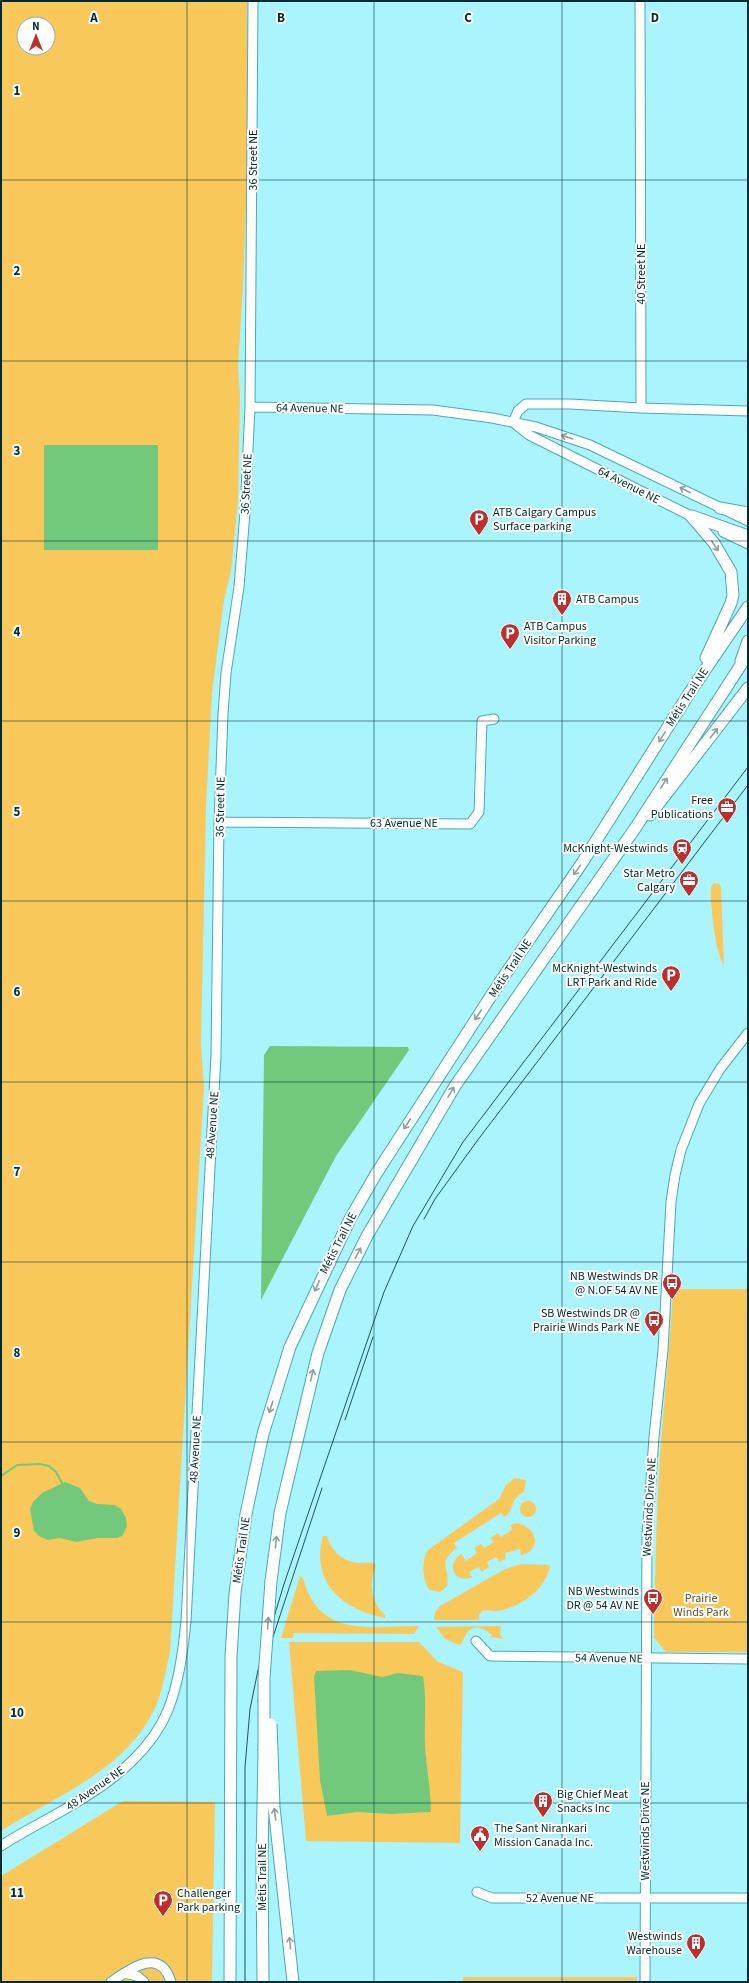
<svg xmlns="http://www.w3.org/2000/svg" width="749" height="1983" font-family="'Source Sans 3',sans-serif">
<rect width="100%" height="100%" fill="#aaf4fe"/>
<path fill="#f8c95a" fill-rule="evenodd" d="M 1,1 L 247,1 L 247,175 L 243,286 L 238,367 L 240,395 L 238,502 L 231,571 L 224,600 L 212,693 L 206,807 L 201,1044 L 204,1087 L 170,1652 C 166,1670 163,1689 156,1706 C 126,1771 57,1795 1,1831 ZM 24,24 L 48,24 L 48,48 L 24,48 Z
M 714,883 L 719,884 L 721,887 L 724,965 C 715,954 710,902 711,887 Z
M 673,1289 L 748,1289 L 748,1652 L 666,1652 L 654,1638 C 655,1577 656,1516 660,1456 C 664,1400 670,1345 673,1289 Z
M 515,1478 L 526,1480 L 524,1492 C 508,1500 516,1510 504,1517 L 501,1513 L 454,1543 L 457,1548 C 436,1562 451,1569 447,1586 L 440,1592 L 430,1590 C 422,1582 421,1559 428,1550 L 499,1499 L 506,1485 Z
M520 1509a8 8 0 1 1 16 0a8 8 0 1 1-16 0Z
M 516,1523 C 537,1526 543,1550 521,1555 L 520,1549 L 505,1553 L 506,1559 L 499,1562 L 496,1557 L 487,1562 L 489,1567 L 482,1572 L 479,1567 L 469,1572 L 472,1577 C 455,1584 445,1565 461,1554 L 466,1561 L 477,1553 L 474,1548 L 481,1544 L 484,1548 L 494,1542 L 490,1538 L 498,1533 L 501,1537 L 512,1530 L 510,1525 Z
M 323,1536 L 327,1536 C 331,1552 345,1563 361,1563 C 367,1563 372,1562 376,1565 C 369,1583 370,1601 385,1615 L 385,1618 C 343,1610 310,1583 323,1536 Z
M 522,1564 L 550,1565 C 547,1589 520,1608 497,1611 C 492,1612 487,1609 482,1611 L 479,1615 L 479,1620 L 434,1620 L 435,1612 L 440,1606 L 505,1569 Z
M 300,1576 L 303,1578 C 319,1639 370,1626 419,1626 L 414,1634 L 294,1633 L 293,1638 L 281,1638 Z
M 501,1626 L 500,1634 L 503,1639 L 490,1637 L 492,1635 C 476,1622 468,1627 462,1643 L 459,1645 L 445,1639 L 436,1627 Z
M 289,1642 L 419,1642 L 438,1662 L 463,1672 L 460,1843 L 306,1841 Z
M 123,1801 L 215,1802 L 212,1982 L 1,1982 L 1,1876 Z
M 463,1977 L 637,1977 L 637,1982 L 463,1982 Z"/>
<path fill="#73c97b" d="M 44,445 L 158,445 L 158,550 L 44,550 Z
M 270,1046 L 408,1047 L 409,1050 L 336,1156 L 261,1300 L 264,1055 Z
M 65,1482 L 80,1488 L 89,1501 L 97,1504 L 115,1505 L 121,1509 L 126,1518 L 127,1526 L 123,1535 L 118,1538 L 98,1538 L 76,1542 L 60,1538 L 48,1540 L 39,1536 L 34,1531 L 30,1509 L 33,1502 L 42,1493 Z
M 350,1670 L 382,1677 L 398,1673 L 423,1676 C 427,1701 424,1720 425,1744 C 426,1767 431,1789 431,1812 L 390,1814 L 357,1812 L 327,1816 L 320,1780 L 314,1677 L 316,1671 Z"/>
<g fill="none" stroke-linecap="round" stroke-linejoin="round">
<path stroke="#73c97b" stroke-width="2" d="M 1,1476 L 17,1465 L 40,1464 L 49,1466 L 56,1472 L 62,1483"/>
<defs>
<path id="minor" d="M 250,407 L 433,410 L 492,418 L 536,427 L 590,445 L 748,521
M 641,408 L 748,411
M 513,422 L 518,411 L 526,404 L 570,404 L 641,408 L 640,1
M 514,423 L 529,435 L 697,519
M 723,532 L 748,544
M 219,822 L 470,824 L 479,812 L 482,721 L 494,719
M 476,1641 L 490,1656 L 748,1659
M 1,1846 C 28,1828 58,1815 85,1797 C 118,1777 153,1747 168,1710 C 179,1682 183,1651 186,1621 L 216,1055 L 219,822 L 223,714 L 226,673 L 239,587 L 245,512 L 250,407 L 253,1
M 477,1892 L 492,1898 L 748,1898
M 124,1973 L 137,1976 L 144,1982
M 111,1982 C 130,1969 160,1946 171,1982
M 645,1982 L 647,1537 L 654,1437 L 663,1350 L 671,1202 L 675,1175 L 681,1150 L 699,1104 L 720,1069 L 748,1033"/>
<path id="major" d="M 720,508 L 748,513
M 691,516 L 714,543 L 731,572 L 733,595 L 731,603 L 706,658
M 692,516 L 748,536
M 741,661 L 748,641
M 650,815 L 748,688
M 271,1581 L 280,1513 L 318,1353 L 340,1290 L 367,1236 L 455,1086 L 636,827 L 748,654
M 272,1751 L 274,1807 L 293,1982
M 230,1982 L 231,1656 L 235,1593 L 246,1514 L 263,1434 L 290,1347 L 350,1219 L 376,1174 L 500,982 L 582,863 L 690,692 L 748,607
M 263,1982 L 262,1859 L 264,1751"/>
</defs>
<use href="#minor" stroke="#48aab6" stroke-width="11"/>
<use href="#major" stroke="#48aab6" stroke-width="13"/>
<use href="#minor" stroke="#fff" stroke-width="9"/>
<use href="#major" stroke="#fff" stroke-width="11"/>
<path stroke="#22545a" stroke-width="1" d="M 424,1219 L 435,1199 L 477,1141 L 748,785
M 345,1420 L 373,1337
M 258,1701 L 271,1643 L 322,1488
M 245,1982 L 245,1767 L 250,1709 L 258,1670 L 284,1584 L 384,1292 L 413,1226 L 463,1142 L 748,767"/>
<defs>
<path id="major-bridge" d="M 271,1724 L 272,1751
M 264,1751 L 264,1678 L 271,1581"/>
</defs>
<use href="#major-bridge" stroke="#48aab6" stroke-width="13" stroke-linecap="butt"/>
<use href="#major-bridge" stroke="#fff" stroke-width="11"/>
</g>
<defs><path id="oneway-shaft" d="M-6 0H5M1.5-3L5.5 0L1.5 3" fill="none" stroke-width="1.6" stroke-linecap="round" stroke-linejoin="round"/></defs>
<g stroke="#8ca0a2">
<use href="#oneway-shaft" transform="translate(567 437) rotate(-161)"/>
<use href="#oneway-shaft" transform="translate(685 490) rotate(-153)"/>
<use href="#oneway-shaft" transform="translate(715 546) rotate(57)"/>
<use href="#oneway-shaft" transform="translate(714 733) rotate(-53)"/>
<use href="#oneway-shaft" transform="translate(662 737) rotate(122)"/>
<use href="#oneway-shaft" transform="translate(664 783) rotate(-57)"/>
<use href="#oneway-shaft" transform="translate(577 870) rotate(125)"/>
<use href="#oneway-shaft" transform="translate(478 1015) rotate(123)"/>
<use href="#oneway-shaft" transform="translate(451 1092) rotate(-60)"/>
<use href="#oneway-shaft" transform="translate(407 1124) rotate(123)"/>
<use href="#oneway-shaft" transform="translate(358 1253) rotate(-63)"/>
<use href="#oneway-shaft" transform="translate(317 1286) rotate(114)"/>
<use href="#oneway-shaft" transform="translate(312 1375) rotate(-77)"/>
<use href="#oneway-shaft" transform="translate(271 1407) rotate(108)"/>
<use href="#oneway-shaft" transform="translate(276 1542) rotate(-83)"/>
<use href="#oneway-shaft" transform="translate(268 1623) rotate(-86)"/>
<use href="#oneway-shaft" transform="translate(275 1814) rotate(-96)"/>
<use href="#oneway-shaft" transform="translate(290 1943) rotate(-96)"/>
</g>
<path fill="none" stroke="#002c31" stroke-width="1" stroke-opacity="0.55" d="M 187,1 L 187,1982M 374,1 L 374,1982M 562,1 L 562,1982M 1,180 L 748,180M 1,361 L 748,361M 1,541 L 748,541M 1,721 L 748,721M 1,901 L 748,901M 1,1082 L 748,1082M 1,1262 L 748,1262M 1,1442 L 748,1442M 1,1622 L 748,1622M 1,1803 L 748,1803"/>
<defs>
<symbol id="parking-pin" viewBox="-11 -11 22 30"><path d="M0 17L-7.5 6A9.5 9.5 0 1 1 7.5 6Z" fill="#bd2f2d" stroke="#fff"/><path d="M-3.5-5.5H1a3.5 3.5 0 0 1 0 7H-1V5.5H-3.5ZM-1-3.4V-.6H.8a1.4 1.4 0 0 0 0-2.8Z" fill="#fff"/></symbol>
<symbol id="building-pin" viewBox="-11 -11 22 30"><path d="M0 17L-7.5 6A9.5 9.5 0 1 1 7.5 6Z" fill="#bd2f2d" stroke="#fff"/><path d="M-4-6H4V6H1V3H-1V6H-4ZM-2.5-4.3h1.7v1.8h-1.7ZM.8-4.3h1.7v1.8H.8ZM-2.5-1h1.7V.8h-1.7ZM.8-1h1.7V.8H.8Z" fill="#fff"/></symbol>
<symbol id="office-pin" viewBox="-11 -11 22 30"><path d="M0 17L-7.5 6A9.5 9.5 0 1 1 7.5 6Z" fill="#bd2f2d" stroke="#fff"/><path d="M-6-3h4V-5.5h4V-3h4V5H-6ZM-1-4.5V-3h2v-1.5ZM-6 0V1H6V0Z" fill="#fff"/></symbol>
<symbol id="station-pin" viewBox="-11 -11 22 30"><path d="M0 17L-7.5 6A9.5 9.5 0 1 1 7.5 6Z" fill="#bd2f2d" stroke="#fff"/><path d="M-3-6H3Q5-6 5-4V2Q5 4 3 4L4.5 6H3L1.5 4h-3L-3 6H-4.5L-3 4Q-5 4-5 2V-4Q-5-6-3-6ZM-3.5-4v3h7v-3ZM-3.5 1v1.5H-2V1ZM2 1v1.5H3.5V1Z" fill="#fff"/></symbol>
<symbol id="bus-pin" viewBox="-11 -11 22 30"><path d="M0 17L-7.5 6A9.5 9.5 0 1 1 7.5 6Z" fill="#bd2f2d" stroke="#fff"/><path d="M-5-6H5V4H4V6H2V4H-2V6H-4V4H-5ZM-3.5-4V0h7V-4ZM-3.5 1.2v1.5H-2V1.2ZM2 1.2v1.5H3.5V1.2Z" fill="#fff"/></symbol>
<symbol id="civic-pin" viewBox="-11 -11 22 30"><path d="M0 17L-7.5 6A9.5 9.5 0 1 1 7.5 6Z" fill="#bd2f2d" stroke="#fff"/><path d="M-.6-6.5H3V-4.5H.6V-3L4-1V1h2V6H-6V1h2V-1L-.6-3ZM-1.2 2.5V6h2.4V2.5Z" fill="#fff"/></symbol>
</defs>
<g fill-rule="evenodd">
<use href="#parking-pin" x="468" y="508" width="22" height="30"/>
<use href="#building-pin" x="551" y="588" width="22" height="30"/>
<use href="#parking-pin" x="499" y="622" width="22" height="30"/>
<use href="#office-pin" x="716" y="796" width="22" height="30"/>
<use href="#station-pin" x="671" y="837" width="22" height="30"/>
<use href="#office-pin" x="678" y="869" width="22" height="30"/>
<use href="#parking-pin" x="660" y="964" width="22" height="30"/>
<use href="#bus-pin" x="661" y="1272" width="22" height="30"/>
<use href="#bus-pin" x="643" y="1309" width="22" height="30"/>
<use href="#bus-pin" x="642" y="1587" width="22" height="30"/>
<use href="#building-pin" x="532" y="1790" width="22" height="30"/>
<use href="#civic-pin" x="469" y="1824" width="22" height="30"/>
<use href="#parking-pin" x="152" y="1889" width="22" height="30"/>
<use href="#building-pin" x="685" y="1932" width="22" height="30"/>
</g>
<g text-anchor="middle" stroke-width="4" stroke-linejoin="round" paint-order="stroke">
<g font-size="12" fill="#002c31" stroke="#fff">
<text transform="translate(253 160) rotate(-90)" y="4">36 Street NE</text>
<text transform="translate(641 274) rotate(-90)" y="4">40 Street NE</text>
<text transform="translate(310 408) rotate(1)" y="4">64 Avenue NE</text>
<text transform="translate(246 484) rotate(-87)" y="4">36 Street NE</text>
<text transform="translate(629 485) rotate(27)" y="4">64 Avenue NE</text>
<text transform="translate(687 697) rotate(-57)" y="4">Métis Trail NE</text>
<text transform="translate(220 807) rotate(-89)" y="4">36 Street NE</text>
<text x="404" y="827">63 Avenue NE</text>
<text transform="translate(510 968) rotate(-56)" y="4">Métis Trail NE</text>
<text transform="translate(212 1125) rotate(-86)" y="4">48 Avenue NE</text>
<text transform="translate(338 1243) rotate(-63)" y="4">Métis Trail NE</text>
<text transform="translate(195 1449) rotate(-87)" y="4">48 Avenue NE</text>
<text transform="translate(649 1507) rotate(-87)" y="4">Westwinds Drive NE</text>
<text transform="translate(241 1550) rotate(-82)" y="4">Métis Trail NE</text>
<text transform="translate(609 1658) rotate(1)" y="4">54 Avenue NE</text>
<text transform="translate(95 1788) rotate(-35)" y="4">48 Avenue NE</text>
<text transform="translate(645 1831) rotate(-90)" y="4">Westwinds Drive NE</text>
<text transform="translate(262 1877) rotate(-90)" y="4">Métis Trail NE</text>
<text x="560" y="1902">52 Avenue NE</text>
</g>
<g font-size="12" fill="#002c31" stroke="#fff" text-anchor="end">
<text x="493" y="516" text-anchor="start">ATB Calgary Campus<tspan x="493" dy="14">Surface parking</tspan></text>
<text x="576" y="603" text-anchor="start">ATB Campus</text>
<text x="524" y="630" text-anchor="start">ATB Campus<tspan x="524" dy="14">Visitor Parking</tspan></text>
<text x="713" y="804">Free<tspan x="713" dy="14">Publications</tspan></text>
<text x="668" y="852">McKnight-Westwinds</text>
<text x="675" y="877">Star Metro<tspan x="675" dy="14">Calgary</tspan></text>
<text x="657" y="972">McKnight-Westwinds<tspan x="657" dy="14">LRT Park and Ride</tspan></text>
<text x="658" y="1280">NB Westwinds DR<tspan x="658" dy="14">@ N.OF 54 AV NE</tspan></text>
<text x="640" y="1317">SB Westwinds DR @<tspan x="640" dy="14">Prairie Winds Park NE</tspan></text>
<text x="639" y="1595">NB Westwinds<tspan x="639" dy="14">DR @ 54 AV NE</tspan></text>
<text x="557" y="1798" text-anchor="start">Big Chief Meat<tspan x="557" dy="14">Snacks Inc</tspan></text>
<text x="494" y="1832" text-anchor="start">The Sant Nirankari<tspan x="494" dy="14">Mission Canada Inc.</tspan></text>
<text x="177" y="1897" text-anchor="start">Challenger<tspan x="177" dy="14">Park parking</tspan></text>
<text x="682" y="1940">Westwinds<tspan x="682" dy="14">Warehouse</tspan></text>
</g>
<g font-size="12" fill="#645023" stroke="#fff">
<text x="701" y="1602">Prairie<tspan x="701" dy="14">Winds Park</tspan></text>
</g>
</g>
<g font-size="13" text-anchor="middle" font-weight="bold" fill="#002c31" stroke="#fff" stroke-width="4" stroke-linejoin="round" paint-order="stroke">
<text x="94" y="22">A</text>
<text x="281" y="22">B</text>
<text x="468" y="22">C</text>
<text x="655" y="22">D</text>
<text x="17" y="95">1</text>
<text x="17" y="275">2</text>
<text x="17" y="455">3</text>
<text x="17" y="636">4</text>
<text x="17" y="816">5</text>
<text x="17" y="996">6</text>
<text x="17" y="1176">7</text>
<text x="17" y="1357">8</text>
<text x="17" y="1537">9</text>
<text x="17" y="1717">10</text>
<text x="17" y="1897">11</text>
</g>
<rect width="749" height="1983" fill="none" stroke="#002c31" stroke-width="4"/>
<g transform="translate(36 36)"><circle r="19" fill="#ffffff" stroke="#99abad"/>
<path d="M0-3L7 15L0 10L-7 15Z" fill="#bd2f2d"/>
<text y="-6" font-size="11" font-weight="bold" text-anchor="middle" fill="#002c31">N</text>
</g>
</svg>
